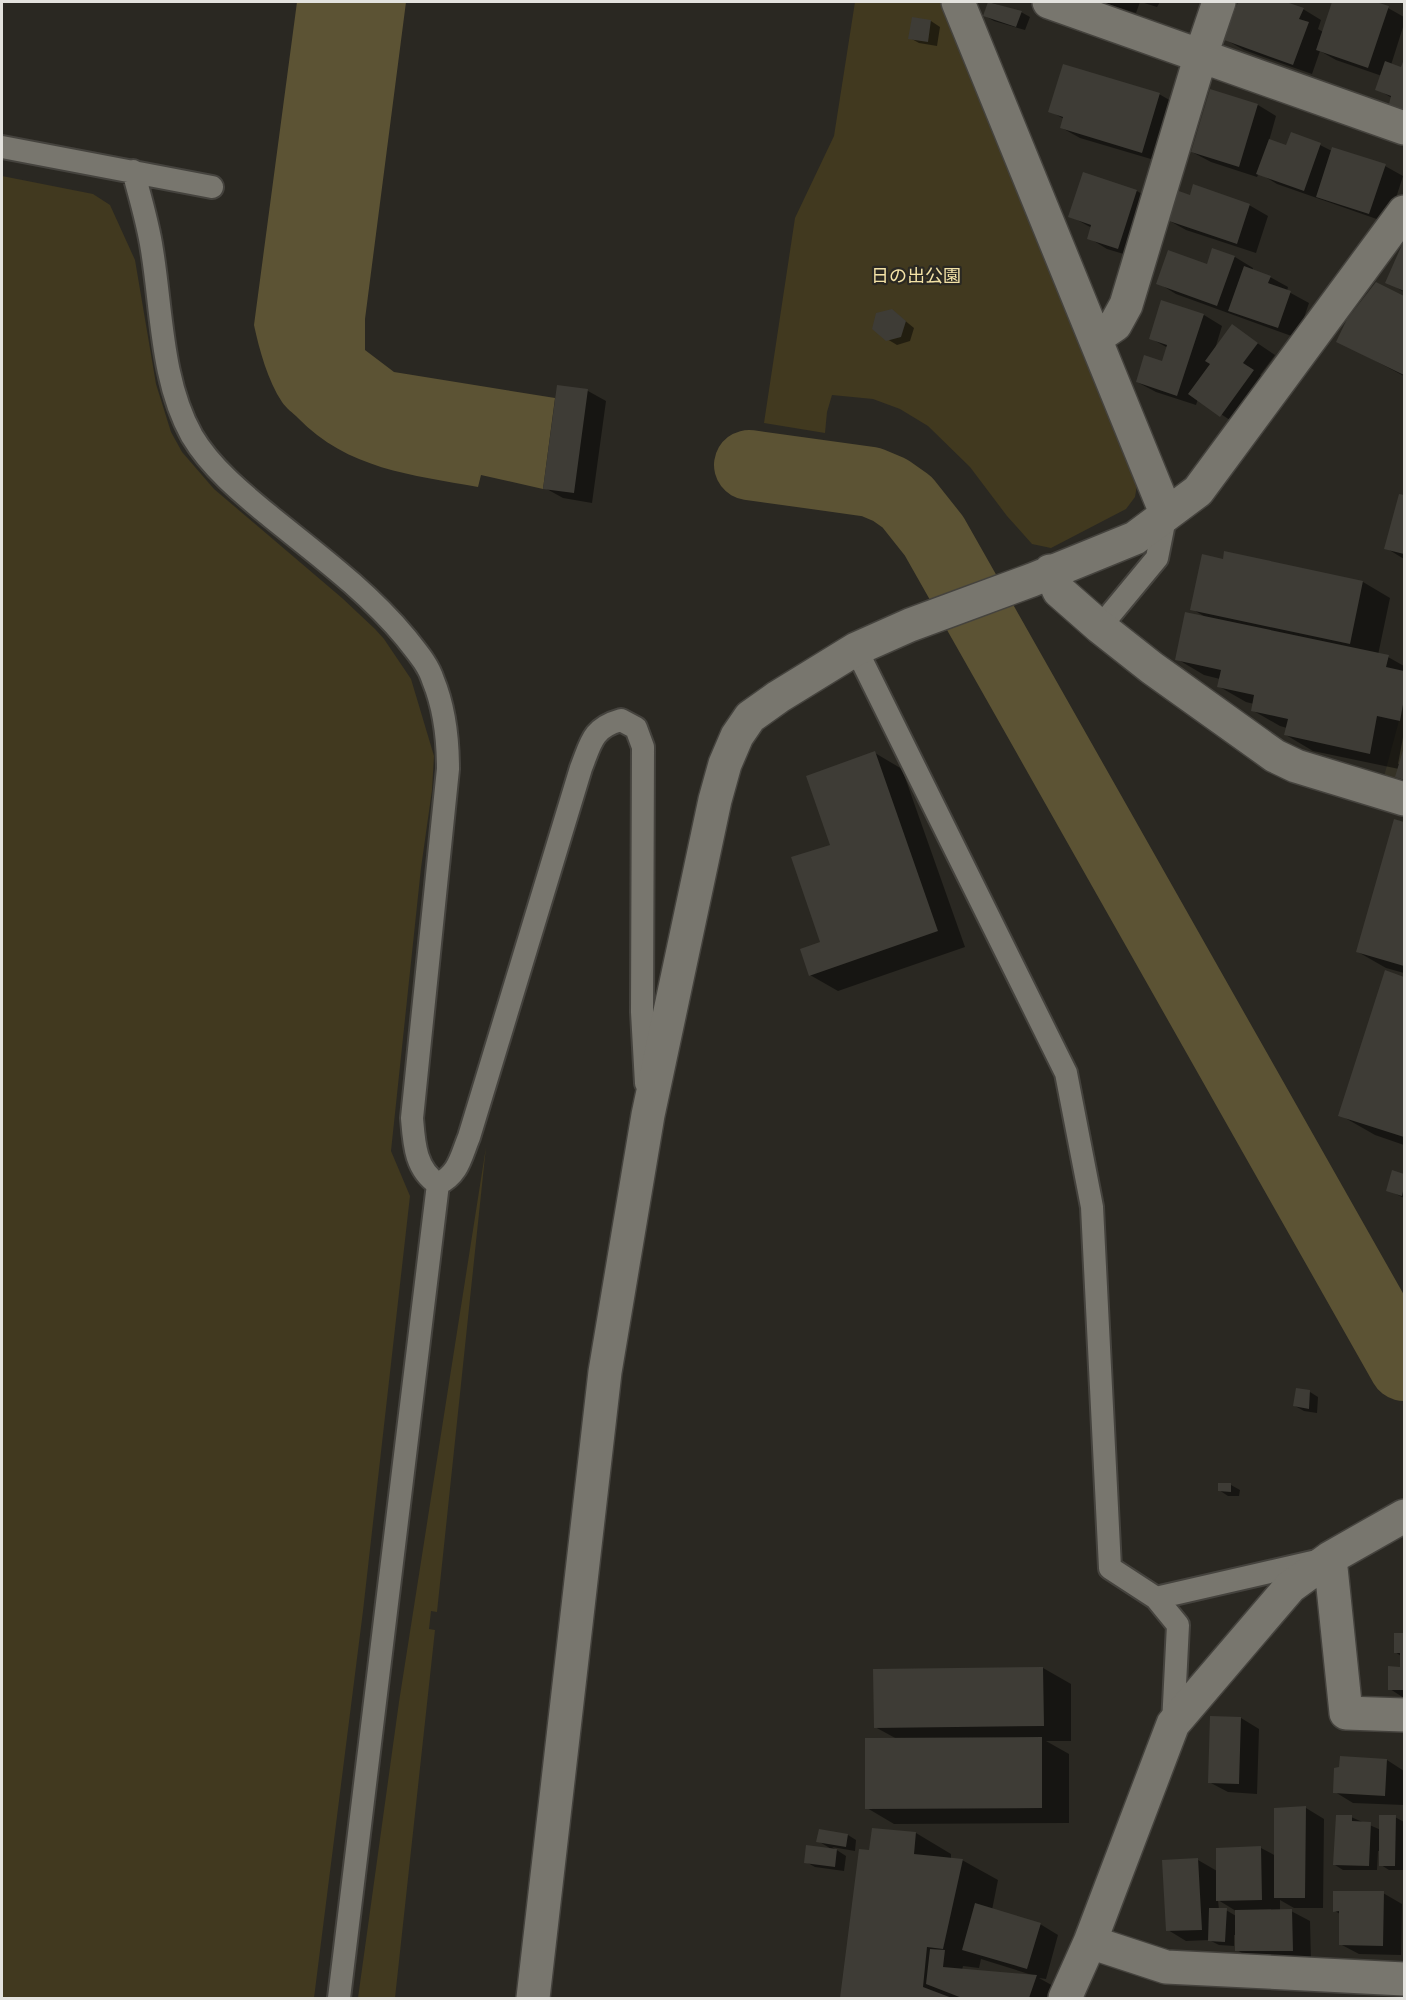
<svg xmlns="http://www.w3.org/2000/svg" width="1406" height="2000" font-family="'Space Grotesk','Noto Sans JP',sans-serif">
<rect width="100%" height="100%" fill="#2a2822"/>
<path fill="#353226" d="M 1404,702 L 1404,791 L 1382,784 Z"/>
<path fill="#41391f" d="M 855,2 L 944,2 L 1137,485 L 1135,497 L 1126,509 L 1051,548 L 1032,544 L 1007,516 L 970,467 L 928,426 L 900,409 L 873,399 L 832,395 L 827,412 L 825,433 L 764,423 L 795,218 L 834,136 Z
M 2,176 L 93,194 L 110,205 L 135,260 L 156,384 L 171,432 L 182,452 L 214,489 L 342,598 L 375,629 L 384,639 L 411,679 L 434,756 L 432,790 L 421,868 L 391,1151 L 410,1196 L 363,1611 L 314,1998 L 2,1998 Z
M 486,1147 L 437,1612 L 431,1611 L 429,1629 L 435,1630 L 395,1998 L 358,1998 L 399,1702 Z"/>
<path fill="#5c5334" d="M 297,2 L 406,2 L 365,319 L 365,350 L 394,372 L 555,398 L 543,489 L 481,475 L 478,487 C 412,475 347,469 298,418 C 293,413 286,408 282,402 C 268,381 259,349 254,325 Z"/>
<path fill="#0007" fill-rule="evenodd" d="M 989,2 L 1021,12 L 1030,17 L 1025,30 L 994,21 L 985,16 Z
M 1102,2 L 1140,2 L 1136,13 Z
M 1141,2 L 1160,2 L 1157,7 Z
M 1239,2 L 1266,3 L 1266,2 L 1282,2 L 1303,9 L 1321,20 L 1318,29 L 1323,32 L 1333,2 L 1371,2 L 1388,8 L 1404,17 L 1404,24 L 1391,65 L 1402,69 L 1404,62 L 1404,111 L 1391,103 L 1392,98 L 1377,89 L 1382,76 L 1336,60 L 1320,51 L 1312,74 L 1244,50 L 1226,40 Z
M 914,18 L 931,21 L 940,27 L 937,46 L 919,43 L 910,38 Z
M 1211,91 L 1258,105 L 1276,116 L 1269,141 L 1287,147 L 1320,145 L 1332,151 L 1385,166 L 1403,176 L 1388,223 L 1277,184 L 1259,173 L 1257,177 L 1211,162 L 1192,152 Z
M 1159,94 L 1178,105 L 1161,162 L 1080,138 L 1062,128 L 1064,119 L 1050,111 Z
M 1084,174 L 1137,191 L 1155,202 L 1137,258 L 1107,249 L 1089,238 L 1092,228 L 1070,216 Z
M 1191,197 L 1249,205 L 1268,216 L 1256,253 L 1186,230 L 1168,220 Z
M 1404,244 L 1404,292 L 1387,282 Z
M 1213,250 L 1235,257 L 1253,268 L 1252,271 L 1270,277 L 1288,287 L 1287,291 L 1309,303 L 1297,338 L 1176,294 L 1158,283 L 1208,266 Z
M 1376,284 L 1404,298 L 1404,376 L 1338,341 Z
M 892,310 L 914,328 L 910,341 L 897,345 L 887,339 Z
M 1204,315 L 1222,326 L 1215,349 L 1232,326 L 1275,355 L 1260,375 L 1271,382 L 1239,426 L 1198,399 L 1196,405 L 1156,392 L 1137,382 L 1163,363 L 1168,348 L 1150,338 Z
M 559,387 L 588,391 L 606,401 L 592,503 L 563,498 L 545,488 Z
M 1400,496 L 1404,497 L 1404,559 L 1386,548 Z
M 1225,553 L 1363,582 L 1390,598 L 1378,655 L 1388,657 L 1404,666 L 1404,732 L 1398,764 L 1400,764 L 1404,750 L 1404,781 L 1397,776 L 1399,769 L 1313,751 L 1286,735 L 1287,728 L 1280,726 L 1252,710 L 1254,704 L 1246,702 L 1218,686 L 1220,679 L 1204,675 L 1177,659 L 1207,618 L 1192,609 L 1224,560 Z
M 875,753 L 902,769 L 965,947 L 838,991 L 810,975 L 822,943 L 831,846 Z
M 1395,821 L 1404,824 L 1404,973 L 1386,968 L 1358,952 Z
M 1386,972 L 1404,979 L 1404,1145 L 1375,1135 L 1340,1115 Z
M 1393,1172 L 1404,1176 L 1404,1198 L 1388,1190 Z
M 1310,1392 L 1318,1397 L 1317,1413 L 1304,1411 L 1295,1406 Z
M 1231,1485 L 1240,1490 L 1239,1496 L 1228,1496 L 1219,1490 Z
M 1395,1635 L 1404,1635 L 1404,1698 L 1390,1689 L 1401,1668 L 1401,1656 L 1395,1652 Z
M 1043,1668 L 1071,1684 L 1071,1741 L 1046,1741 L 1069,1754 L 1069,1823 L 894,1824 L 867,1808 L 897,1739 L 875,1727 L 875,1670 Z
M 1241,1718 L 1259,1729 L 1257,1794 L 1228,1792 L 1209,1782 Z
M 1387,1760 L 1404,1771 L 1404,1805 L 1353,1803 L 1335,1792 Z
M 1306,1808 L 1324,1819 L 1323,1908 L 1294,1908 L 1280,1900 L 1280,1911 L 1291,1911 L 1310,1921 L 1311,1961 L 1255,1961 L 1237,1950 L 1237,1935 L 1234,1935 L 1234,1946 L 1219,1945 L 1209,1940 L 1186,1941 L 1168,1930 L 1198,1860 L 1217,1871 L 1261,1848 L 1276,1856 ZM 1218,1900 L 1236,1911 L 1236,1916 L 1226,1910 L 1219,1910 Z
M 1351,1817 L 1381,1830 L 1395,1817 L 1404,1822 L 1404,1870 L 1389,1870 L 1381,1865 L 1381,1851 L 1378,1851 L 1377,1870 L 1343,1870 L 1335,1865 Z
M 916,1833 L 951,1854 L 951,1859 L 962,1860 L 998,1880 L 992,1910 L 1040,1924 L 1058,1935 L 1046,1979 L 1039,1978 L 1055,1987 L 1051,1998 L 842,1998 L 860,1850 L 870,1851 ZM 981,1959 L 1032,1975 L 1032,1976 L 962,1970 L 963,1966 L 979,1968 Z
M 848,1835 L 856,1840 L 855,1851 L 832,1847 L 846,1856 L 844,1871 L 815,1867 L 806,1862 L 833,1850 L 818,1841 Z
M 1383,1893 L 1402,1904 L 1401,1955 L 1359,1954 L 1340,1944 L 1340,1914 L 1335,1911 Z"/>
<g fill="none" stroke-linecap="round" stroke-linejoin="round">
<path stroke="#5c5334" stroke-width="70" d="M 749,465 L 871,482 L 890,490 L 907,502 L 934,536 L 1404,1366"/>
</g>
<path fill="#3e3c36" d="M 988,2 L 1022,11 L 1016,27 L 983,16 Z
M 1238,2 L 1286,2 L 1304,8 L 1299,19 L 1309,22 L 1293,65 L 1224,40 Z
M 1332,2 L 1376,2 L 1389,6 L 1368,68 L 1316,50 Z
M 912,17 L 931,20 L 928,42 L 908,39 Z
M 1404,59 L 1404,110 L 1389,104 L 1391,96 L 1375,90 L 1385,61 L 1401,67 Z
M 1063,64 L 1160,93 L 1142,153 L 1060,128 L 1063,117 L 1048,112 Z
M 1210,89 L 1258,104 L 1239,167 L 1191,152 Z
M 1291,132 L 1321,143 L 1304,191 L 1256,174 L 1269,139 L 1286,145 Z
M 1332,147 L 1386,164 L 1369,214 L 1316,197 Z
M 1083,172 L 1137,190 L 1118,249 L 1087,239 L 1091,225 L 1068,217 Z
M 1193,184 L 1250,204 L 1237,244 L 1166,220 L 1176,190 L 1190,195 Z
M 1404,240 L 1404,291 L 1385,283 Z
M 1212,248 L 1235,256 L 1217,306 L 1156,284 L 1168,250 L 1207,264 Z
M 1244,266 L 1271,276 L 1268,283 L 1291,291 L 1278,328 L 1228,311 Z
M 1376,282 L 1404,296 L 1404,375 L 1336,342 L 1347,319 Z
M 1161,300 L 1204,314 L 1177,396 L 1136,382 L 1144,355 L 1162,361 L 1167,345 L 1149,339 Z
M 892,309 L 906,321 L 901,337 L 886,341 L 872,329 L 876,313 Z
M 1232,324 L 1258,343 L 1243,363 L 1254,370 L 1220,417 L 1188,394 L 1210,364 L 1205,361 Z
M 557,385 L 588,389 L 574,493 L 543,489 Z
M 1399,494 L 1404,495 L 1404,554 L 1384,549 Z
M 1224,551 L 1363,581 L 1350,644 L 1190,610 L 1202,554 L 1223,559 Z
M 1185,612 L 1389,655 L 1386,667 L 1404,671 L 1404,699 L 1400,721 L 1377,716 L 1370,754 L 1284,735 L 1288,719 L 1251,711 L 1254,695 L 1217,687 L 1221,670 L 1175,660 Z
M 1404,747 L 1404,780 L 1395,777 Z
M 875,751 L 938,931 L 809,976 L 800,949 L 820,942 L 791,857 L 830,845 L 806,776 Z
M 1394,819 L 1404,822 L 1404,966 L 1356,952 Z
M 1385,970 L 1404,977 L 1404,1137 L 1338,1116 Z
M 1392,1170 L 1404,1174 L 1404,1187 L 1402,1196 L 1386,1191 Z
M 1296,1388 L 1310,1390 L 1309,1409 L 1293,1406 Z
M 1218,1483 L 1231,1483 L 1231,1492 L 1218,1491 Z
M 1394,1633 L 1404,1633 L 1404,1690 L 1388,1690 L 1388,1666 L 1400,1667 L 1400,1653 L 1394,1653 Z
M 1043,1667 L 1044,1726 L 874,1728 L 873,1669 Z
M 1210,1716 L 1241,1717 L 1239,1784 L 1208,1783 Z
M 1042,1737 L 1042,1808 L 865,1809 L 865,1738 Z
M 1340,1756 L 1387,1759 L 1385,1796 L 1333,1793 L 1334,1768 L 1339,1767 Z
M 1306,1806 L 1305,1898 L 1274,1898 L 1274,1808 Z
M 1336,1815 L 1352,1815 L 1352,1821 L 1371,1822 L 1369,1866 L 1333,1865 Z
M 1379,1815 L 1396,1815 L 1395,1866 L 1379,1866 Z
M 872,1828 L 916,1832 L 914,1854 L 963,1859 L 943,1949 L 927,1947 L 923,1987 L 952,1998 L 840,1998 L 859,1849 L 869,1850 Z
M 819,1829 L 848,1834 L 846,1847 L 816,1842 Z
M 806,1845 L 837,1849 L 835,1867 L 804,1863 Z
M 1261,1846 L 1262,1900 L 1216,1901 L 1216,1848 Z
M 1198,1858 L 1202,1930 L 1166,1931 L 1162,1860 Z
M 1333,1891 L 1384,1891 L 1383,1946 L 1339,1945 L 1339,1911 L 1333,1912 Z
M 975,1903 L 1041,1923 L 1027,1969 L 962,1950 Z
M 1209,1908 L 1227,1908 L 1225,1942 L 1208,1941 Z
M 1292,1909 L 1293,1951 L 1235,1951 L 1235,1910 Z
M 930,1949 L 945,1950 L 943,1967 L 1037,1975 L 1029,1998 L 962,1998 L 926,1984 Z"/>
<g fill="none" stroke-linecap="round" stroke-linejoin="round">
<defs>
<path id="lane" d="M 2,147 L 212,187
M 133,171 C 140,197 148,223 152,250 C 162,311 161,381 192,436 C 211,468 243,494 271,517 C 318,555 367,591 406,638 C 416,651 428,664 433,680 C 445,709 448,738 448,769 L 412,1118 C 414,1143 415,1169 438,1184
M 1100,627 L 1157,558 L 1166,513
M 856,649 L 1066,1073 L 1092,1207 L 1110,1568 L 1156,1598 L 1317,1561
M 438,1184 C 459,1174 461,1156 469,1137 L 581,768 C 591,743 592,728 621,720 L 636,728 L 643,747 L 642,1012 L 646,1083
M 1156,1598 L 1178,1625 L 1173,1724
M 339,1998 L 438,1184"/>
<path id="street" d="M 958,2 L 1166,513
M 1049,2 L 1404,128
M 1096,338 L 1115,325 L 1126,305 L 1201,55 L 1219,2
M 1050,571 L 1059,591 L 1100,627 L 1152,668 L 1275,756 L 1296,766 L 1404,799
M 1330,1558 L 1346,1713 L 1404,1715
M 1090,1942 L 1166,1967 L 1404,1979
M 533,1998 L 605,1372 L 648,1115 L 715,800 L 725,764 L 737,736 L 750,717 L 778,697 L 856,649 L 910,625 L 1032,580 L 1135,538 L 1198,491 L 1404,212
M 1065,1998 L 1090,1942 L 1173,1724 L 1290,1587 L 1330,1558 L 1404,1516"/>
</defs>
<use href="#lane" stroke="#45433e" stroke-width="26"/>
<use href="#street" stroke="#45433e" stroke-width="36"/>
<use href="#lane" stroke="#78766e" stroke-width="22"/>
<use href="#street" stroke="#78766e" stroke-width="33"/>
</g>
<g text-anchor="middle" stroke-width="4.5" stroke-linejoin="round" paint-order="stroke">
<g font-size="18" fill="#f3e2a6" stroke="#2a2822">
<text x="916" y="282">日の出公園</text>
</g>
</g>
<rect width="1406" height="2000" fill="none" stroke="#e3e2de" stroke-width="6"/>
</svg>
